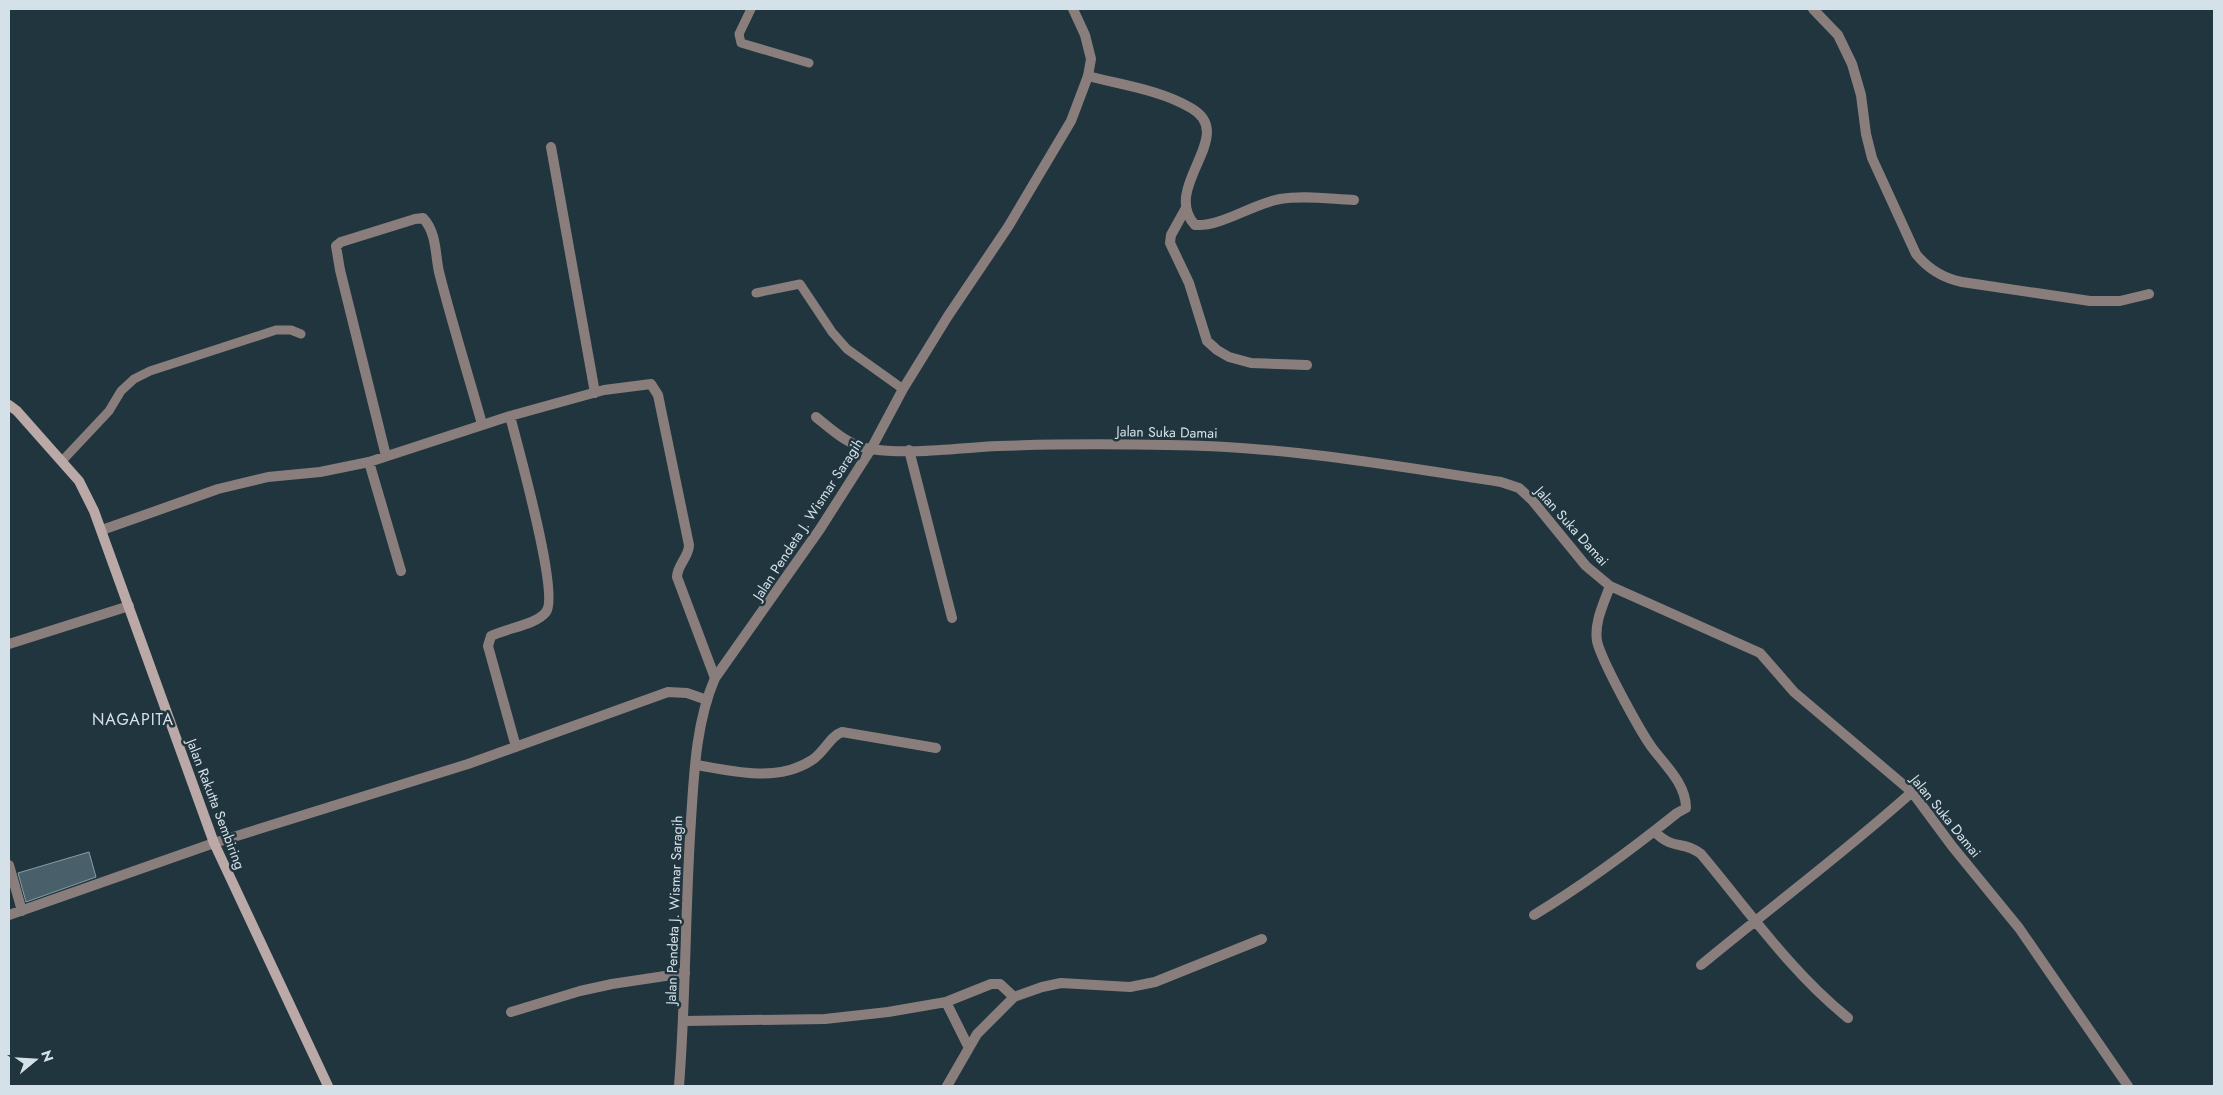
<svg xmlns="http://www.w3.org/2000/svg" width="2223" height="1095" font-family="Jost,sans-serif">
<rect width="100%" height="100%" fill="#21353f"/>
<path fill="#495f69" stroke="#879eaa" d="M 89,852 L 96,877 L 26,902 L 18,873 Z"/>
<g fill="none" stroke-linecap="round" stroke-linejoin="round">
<path stroke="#8a7e7d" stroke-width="9" d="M 751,9 L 739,34 L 741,43 L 809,63
M 756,293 L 800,284 L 832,332 L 847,349 L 903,389
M 62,461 L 109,411 L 121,391 L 134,379 L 150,371 L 276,330 L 291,330 L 301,334"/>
<path stroke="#8a7e7d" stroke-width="10" d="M 1813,9 L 1838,35 L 1852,64 L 1861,95 L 1866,134 L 1872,158 L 1916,254 C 1928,269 1942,278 1962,282 L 2090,301 L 2120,301 L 2149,294
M 1088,76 C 1122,85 1161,90 1191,108 C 1239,135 1160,187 1195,225 C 1221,227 1252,204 1280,199 C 1304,195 1330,199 1354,200
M 551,147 L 595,393
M 1186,208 L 1171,235 L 1170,243 L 1189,283 L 1207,341 L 1217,350 L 1229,357 L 1251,363 L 1307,365
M 510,416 C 517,444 560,595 546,612 C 536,625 507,628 491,636 L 488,646 L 516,747
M 816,417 C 832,430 849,446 870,449 C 910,455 958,448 998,446 C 1055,444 1112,444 1168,445 C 1281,446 1390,465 1501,482 L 1519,488 L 1532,500 L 1586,566 L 1610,586 L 1760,653 L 1794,692 L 1912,792 L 1952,846 L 2019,928 L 2128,1086
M 909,450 L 952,618
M 386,456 L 340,270 L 336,246 L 341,242 L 415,219 L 423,218 C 437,233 435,254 439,272 C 452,323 468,374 482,424
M 369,462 L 401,571
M 102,530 L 218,489 L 268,477 L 320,472 L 369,462 L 510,416 L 604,390 L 651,384 L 658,395 L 689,545 C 689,557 677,565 677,577 L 715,678
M 9,644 L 129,606
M 696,765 C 734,771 777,783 812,760 C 824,753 830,736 842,732 L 936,748
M 1654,831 C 1673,851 1683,840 1701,854 C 1748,910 1790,971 1848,1018
M 9,865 L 22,911
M 9,915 L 214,843 L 468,764 L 668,692 L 687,693 L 707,700
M 1534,915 C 1585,884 1631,850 1677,813 L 1686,808 C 1686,785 1667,767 1653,749 C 1641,733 1601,660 1597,641 C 1594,622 1604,603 1610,586
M 1701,965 C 1771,907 1844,853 1912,792
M 946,1002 L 969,1048
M 511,1012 L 580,991 L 612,984 L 685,973
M 684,1021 L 825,1019 L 888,1012 L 946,1002 L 991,984 L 1000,984 L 1014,997
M 947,1086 L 977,1034 L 1014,997 L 1042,987 L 1061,983 L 1130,987 L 1155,982 L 1262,939"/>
<path stroke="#8a7e7d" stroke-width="10" d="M 679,1086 C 686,998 685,909 691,820 C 694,773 696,722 715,678 L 820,529 L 871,449 L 903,389 L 948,316 L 1008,227 L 1071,121 L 1088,76 L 1091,59 L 1085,35 L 1073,9"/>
<path stroke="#bba9a7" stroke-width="10" d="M 9,405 L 17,411 L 79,481 L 94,511 L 214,843 L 328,1086"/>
</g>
<g text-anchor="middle" stroke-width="5" stroke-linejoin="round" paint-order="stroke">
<g font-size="14" fill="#d5e1e8" stroke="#21353f">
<text transform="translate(1167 432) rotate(1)" y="5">Jalan Suka Damai</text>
<text transform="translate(808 519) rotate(-57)" y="5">Jalan Pendeta J. Wismar Saragih</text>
<text transform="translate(1572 526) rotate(48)" y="5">Jalan Suka Damai</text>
<text transform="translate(216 804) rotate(69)" y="5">Jalan Rakutta Sembiring</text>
<text transform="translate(1946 816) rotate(51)" y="5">Jalan Suka Damai</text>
<text transform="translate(674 910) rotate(-88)" y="5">Jalan Pendeta J. Wismar Saragih</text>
</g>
<g font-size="16" letter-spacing="1" fill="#d5e1e8" stroke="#21353f">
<text x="133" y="725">NAGAPITA</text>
</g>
</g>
<rect width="2223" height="1095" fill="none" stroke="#d5e1e8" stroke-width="20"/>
<g transform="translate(35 1060) rotate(72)" stroke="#21353f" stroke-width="4" paint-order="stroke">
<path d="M0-4L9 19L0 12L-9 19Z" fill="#d5e1e8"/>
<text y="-8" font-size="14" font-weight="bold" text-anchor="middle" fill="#d5e1e8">N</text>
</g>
</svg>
